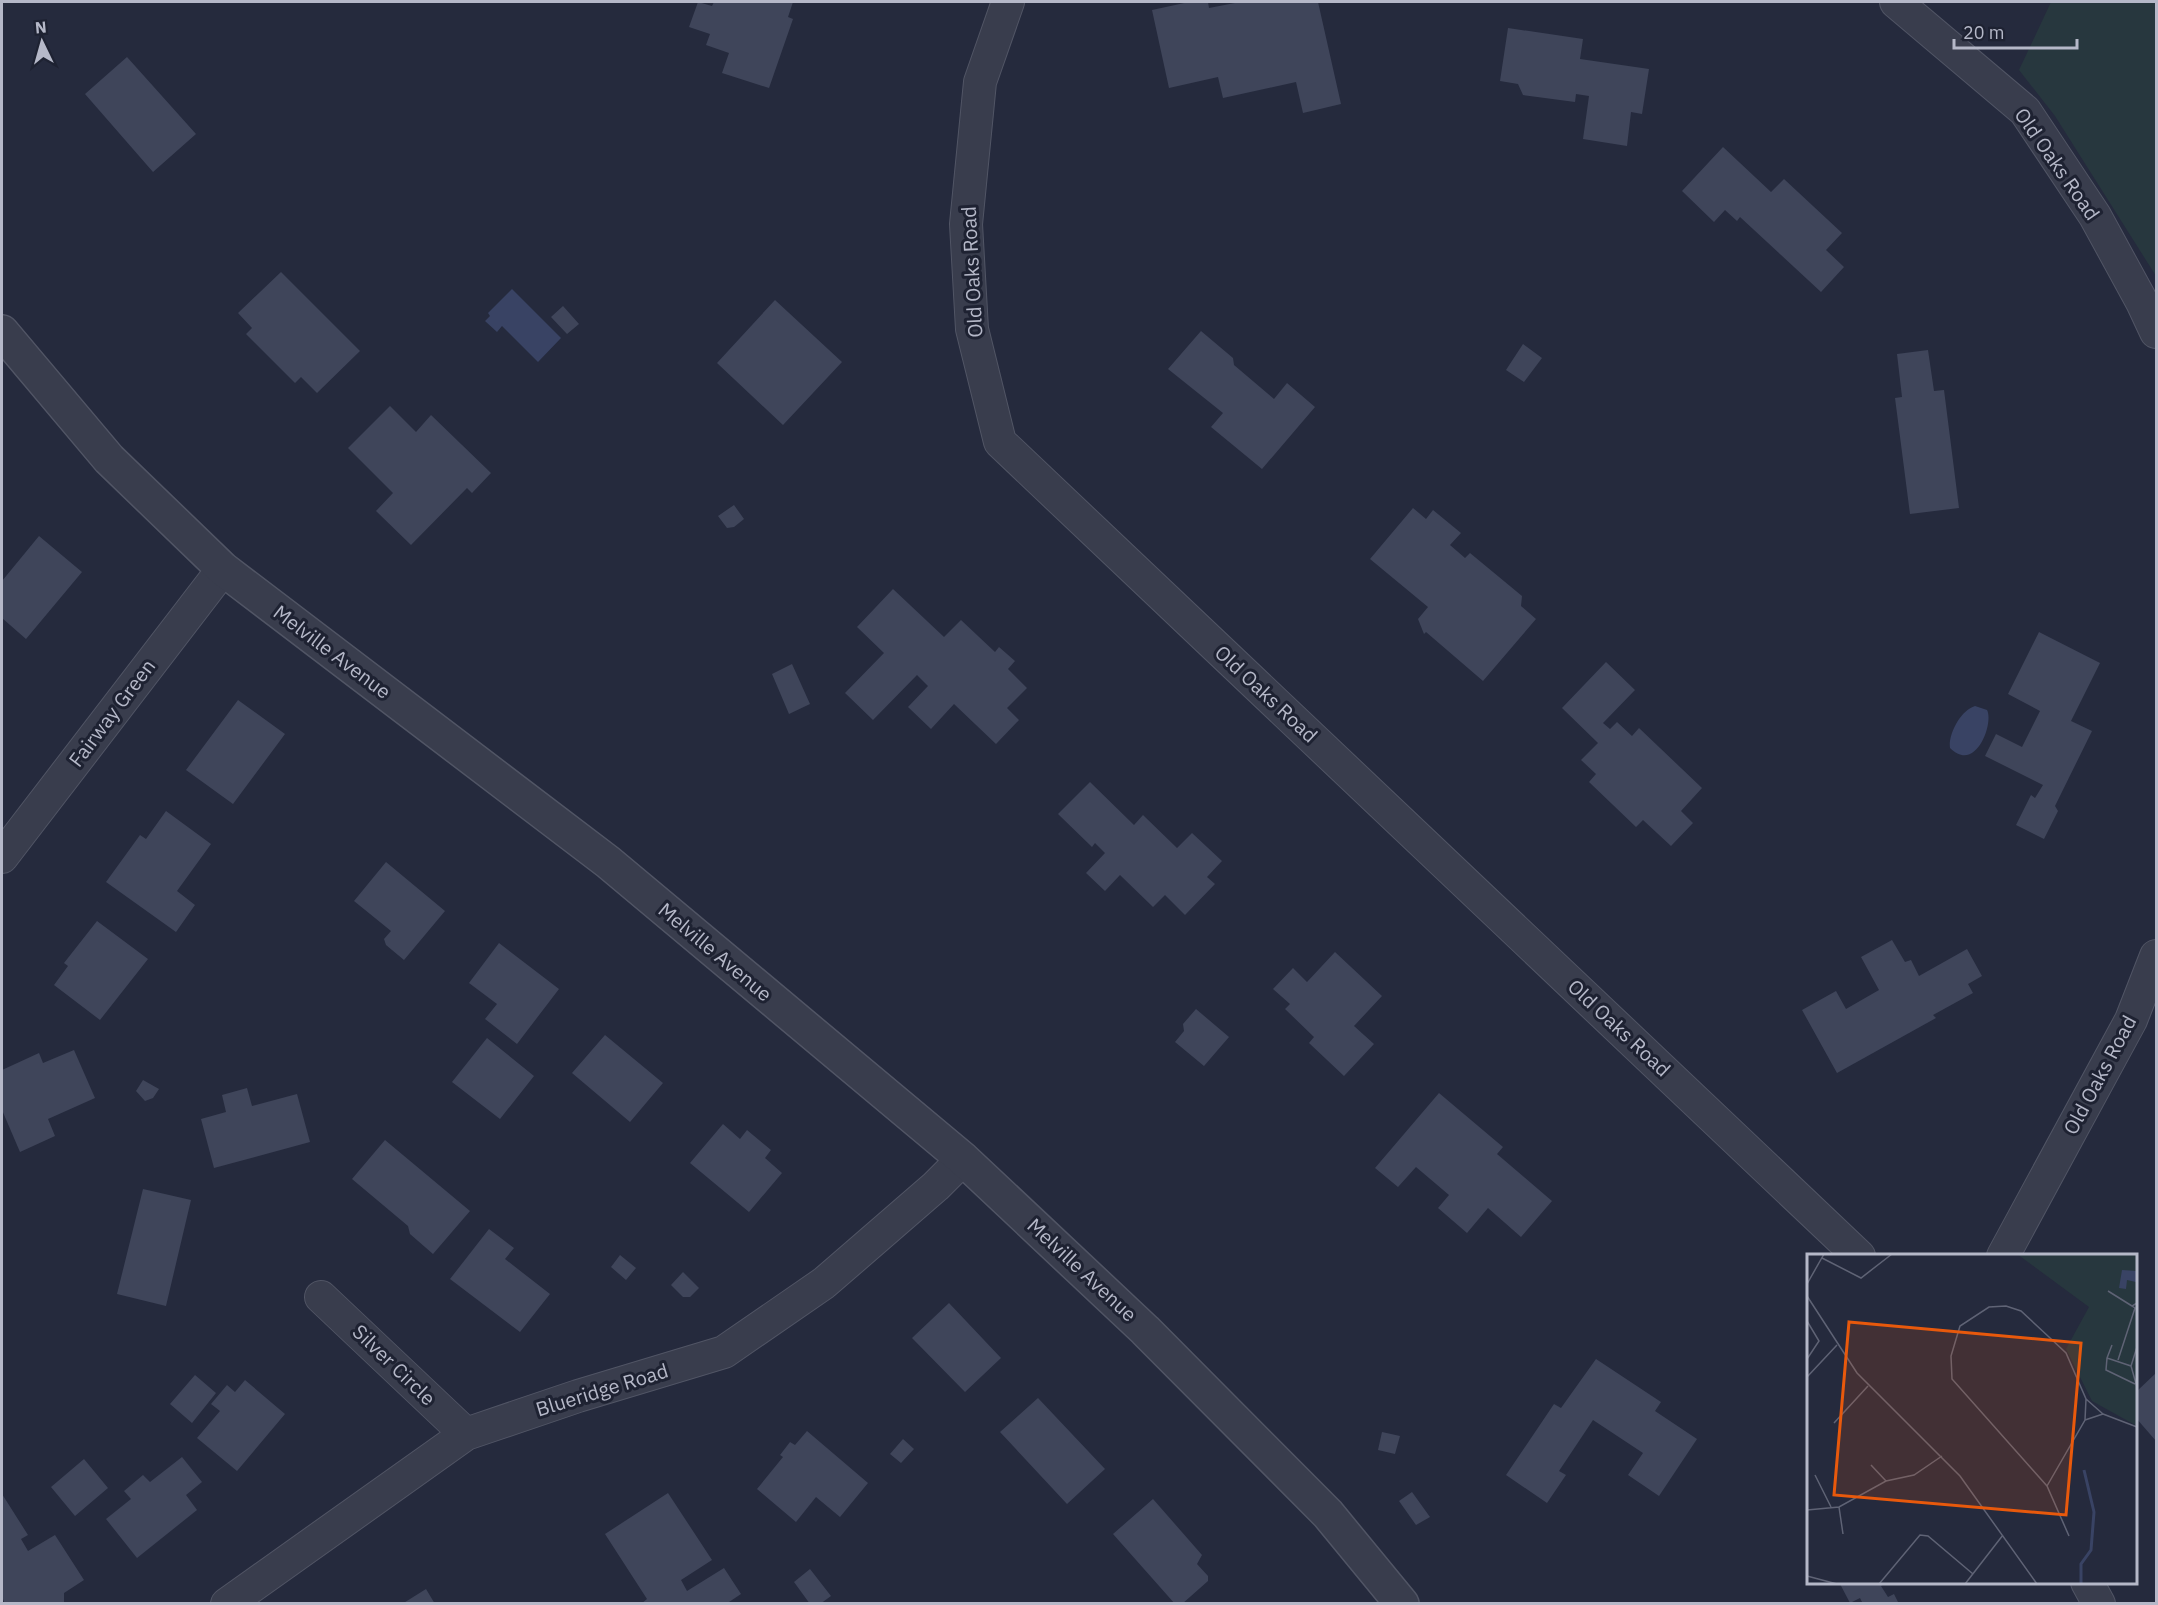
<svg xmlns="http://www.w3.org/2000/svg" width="2158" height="1605" font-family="'IBM Plex Sans',sans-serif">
<rect width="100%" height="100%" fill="#252a3d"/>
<path fill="#27373e" d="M 2051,2 L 2156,2 L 2156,276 L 2055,116 L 2019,70 Z"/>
<path fill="#394364" d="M 512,289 L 561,338 L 538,362 L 502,326 L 497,332 L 485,321 L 490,316 L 488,313 Z
M 1975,706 L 1987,710 C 1994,723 1976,774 1950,748 C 1948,734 1961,710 1975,706 Z"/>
<path fill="#3f455a" d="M 698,2 L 712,6 L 714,2 L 793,2 L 788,17 L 793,19 L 769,88 L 722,73 L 729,53 L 706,45 L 710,34 L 689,27 Z
M 1189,2 L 1208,2 L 1209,8 L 1240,2 L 1318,2 L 1341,104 L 1303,113 L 1296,82 L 1223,98 L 1218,77 L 1169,88 L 1152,10 Z
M 1508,28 L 1583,39 L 1580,59 L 1649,69 L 1642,114 L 1631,112 L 1627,146 L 1583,139 L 1589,96 L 1576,94 L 1575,102 L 1523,95 L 1518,84 L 1500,81 Z
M 127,57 L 196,134 L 153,172 L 85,94 Z
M 1723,147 L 1771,192 L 1784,179 L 1842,233 L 1826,250 L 1844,267 L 1821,292 L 1740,217 L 1737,221 L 1725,210 L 1714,222 L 1682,191 Z
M 281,272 L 360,351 L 317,393 L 301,377 L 295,383 L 246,334 L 252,328 L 238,313 Z
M 775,300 L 842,362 L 783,425 L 717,363 Z
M 563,306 L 579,324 L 567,334 L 551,317 Z
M 1201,331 L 1233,358 L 1234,365 L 1274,399 L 1287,383 L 1315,407 L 1262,469 L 1211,427 L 1223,413 L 1168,369 Z
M 1523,344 L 1542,358 L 1524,382 L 1506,370 Z
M 1928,350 L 1934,391 L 1944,390 L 1959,508 L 1910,514 L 1895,398 L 1902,397 L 1897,354 Z
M 390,406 L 416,432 L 431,415 L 491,473 L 472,493 L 467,488 L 411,545 L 376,511 L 393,493 L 348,448 Z
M 734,505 L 744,519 L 734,527 L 727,528 L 718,516 Z
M 1413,508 L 1426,519 L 1433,510 L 1461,533 L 1450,545 L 1465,558 L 1470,553 L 1522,596 L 1521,606 L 1536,619 L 1483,681 L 1426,632 L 1424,634 L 1418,619 L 1428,607 L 1370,559 Z
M 39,536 L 82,572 L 26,639 L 2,618 L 2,581 Z
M 893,589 L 944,637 L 961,620 L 995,652 L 999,647 L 1015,661 L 1008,669 L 1027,688 L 1007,708 L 1019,720 L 996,744 L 954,704 L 931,729 L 908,707 L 928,686 L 917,675 L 873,720 L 845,693 L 884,653 L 857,627 Z
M 2039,632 L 2100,663 L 2071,721 L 2092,731 L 2055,806 L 2058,811 L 2044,839 L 2016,825 L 2031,795 L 2035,798 L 2043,785 L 1985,756 L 1996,734 L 2022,747 L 2040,711 L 2008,694 Z
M 1606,662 L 1635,690 L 1603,723 L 1610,729 L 1617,722 L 1632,736 L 1639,728 L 1702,788 L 1681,811 L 1693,823 L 1671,846 L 1643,820 L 1636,827 L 1589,782 L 1596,774 L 1581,760 L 1598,743 L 1562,708 Z
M 792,664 L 810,704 L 789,714 L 772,674 Z
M 238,700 L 285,734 L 233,804 L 186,770 Z
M 1090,782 L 1134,825 L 1143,815 L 1177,848 L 1192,833 L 1222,861 L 1207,877 L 1215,884 L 1185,915 L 1165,895 L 1153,907 L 1120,875 L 1105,891 L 1086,873 L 1105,853 L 1095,843 L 1092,847 L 1058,814 Z
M 166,811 L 211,844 L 177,891 L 195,905 L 176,932 L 106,882 L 140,835 L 146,839 Z
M 386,862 L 445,911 L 404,960 L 386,945 L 384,939 L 391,931 L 354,901 Z
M 97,921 L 148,959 L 100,1020 L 54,985 L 68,966 L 64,963 Z
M 1892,940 L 1905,962 L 1911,960 L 1919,976 L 1967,949 L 1982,976 L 1968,984 L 1973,993 L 1933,1015 L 1936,1018 L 1837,1073 L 1802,1010 L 1836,991 L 1846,1009 L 1879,990 L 1861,957 Z
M 499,943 L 559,989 L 517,1044 L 485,1019 L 497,1004 L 469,983 Z
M 1335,952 L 1382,996 L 1354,1026 L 1374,1044 L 1344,1076 L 1309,1043 L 1314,1037 L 1285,1009 L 1290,1004 L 1273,989 L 1293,968 L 1307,982 Z
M 1196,1009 L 1229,1037 L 1204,1066 L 1175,1042 L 1184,1031 L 1183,1024 Z
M 605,1035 L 663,1083 L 630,1122 L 572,1073 Z
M 487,1038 L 534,1076 L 500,1119 L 452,1082 Z
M 74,1050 L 95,1098 L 48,1119 L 55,1136 L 20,1152 L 2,1110 L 2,1070 L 39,1053 L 43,1063 Z
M 143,1080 L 159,1089 L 153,1098 L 145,1101 L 136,1091 Z
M 247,1088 L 252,1106 L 297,1094 L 310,1142 L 214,1168 L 201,1119 L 226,1112 L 222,1095 Z
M 1439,1093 L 1503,1147 L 1497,1154 L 1552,1201 L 1521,1237 L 1488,1208 L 1467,1233 L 1438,1208 L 1449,1195 L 1416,1167 L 1398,1187 L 1375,1168 Z
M 723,1124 L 740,1139 L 747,1130 L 771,1150 L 765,1158 L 782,1173 L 749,1212 L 690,1163 Z
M 385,1140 L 470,1211 L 433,1254 L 410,1234 L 408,1226 L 352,1179 Z
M 143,1189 L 191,1200 L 166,1306 L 117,1294 Z
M 489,1229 L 514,1248 L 505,1259 L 550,1294 L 520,1332 L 450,1279 Z
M 620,1255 L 636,1268 L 626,1280 L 611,1267 Z
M 683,1272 L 699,1288 L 690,1297 L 683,1297 L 671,1285 Z
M 949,1303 L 1001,1358 L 965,1392 L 912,1338 Z
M 1596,1359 L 1661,1402 L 1655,1411 L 1697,1439 L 1659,1496 L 1628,1475 L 1643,1453 L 1593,1420 L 1559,1471 L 1566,1475 L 1547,1503 L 1506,1475 L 1554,1404 L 1561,1408 Z
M 2156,1373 L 2156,1441 L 2136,1418 L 2136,1392 Z
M 195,1375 L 216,1393 L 192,1423 L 170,1404 Z
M 245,1380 L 285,1414 L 237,1471 L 197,1438 L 220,1411 L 211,1404 L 227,1385 L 235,1392 Z
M 1038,1398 L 1105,1469 L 1067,1504 L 1000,1432 Z
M 807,1431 L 868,1483 L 840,1517 L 816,1497 L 796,1522 L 757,1489 L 783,1457 L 780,1455 L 790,1442 L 795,1445 Z
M 1382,1432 L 1400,1436 L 1395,1454 L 1378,1450 Z
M 903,1439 L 914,1449 L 901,1463 L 890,1454 Z
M 182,1457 L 202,1482 L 186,1495 L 197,1510 L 137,1558 L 106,1519 L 131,1499 L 124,1491 L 143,1475 L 150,1482 Z
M 84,1459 L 108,1488 L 75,1516 L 51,1487 Z
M 1412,1492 L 1430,1517 L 1416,1525 L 1399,1501 Z
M 668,1493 L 712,1560 L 681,1580 L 687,1591 L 724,1568 L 741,1594 L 726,1604 L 641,1604 L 647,1599 L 605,1534 Z
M 2,1494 L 28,1535 L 21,1539 L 28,1551 L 55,1535 L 84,1580 L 64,1593 L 64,1604 L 5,1604 L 2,1597 Z
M 1153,1499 L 1202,1555 L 1197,1564 L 1208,1576 L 1208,1581 L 1182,1604 L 1175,1604 L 1113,1534 Z
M 810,1569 L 831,1596 L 820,1604 L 810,1604 L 794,1582 Z
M 1839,1582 L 1888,1582 L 1881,1586 L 1888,1597 L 1894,1594 L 1899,1604 L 1863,1604 L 1860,1598 L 1850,1603 Z
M 426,1589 L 435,1604 L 402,1604 Z"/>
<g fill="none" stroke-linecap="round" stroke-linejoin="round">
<defs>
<path id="minor" d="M 1008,2 L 980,82 L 966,224 L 972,329 L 1000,442 L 1859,1256
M 1896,2 L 2025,111 L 2095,216 L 2142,302 L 2156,332
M 2,857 L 223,569
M 2003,1256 L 2131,1020 L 2156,956
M 321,1297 L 466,1434
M 2087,1582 L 2099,1604
M 227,1604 L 466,1434 L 578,1396 L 724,1352 L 824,1283 L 936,1186 L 963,1159"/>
<path id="tertiary" d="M 2,332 L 109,459 L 223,569 L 608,862 L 963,1159 L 1145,1330 L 1328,1514 L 1402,1604"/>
</defs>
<use href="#minor" stroke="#515565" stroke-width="34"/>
<use href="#tertiary" stroke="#515565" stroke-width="36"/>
<use href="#minor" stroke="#393d4d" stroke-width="32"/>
<use href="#tertiary" stroke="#393d4d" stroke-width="33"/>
</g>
<g text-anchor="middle" stroke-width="6" stroke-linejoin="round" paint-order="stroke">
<g font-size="20" fill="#b5b8c8" stroke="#1e2232">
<text transform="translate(2057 164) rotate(55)" y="7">Old Oaks Road</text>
<text transform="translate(972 272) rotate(-93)" y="7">Old Oaks Road</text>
<text transform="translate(332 652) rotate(37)" y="7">Melville Avenue</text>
<text transform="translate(1266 694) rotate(43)" y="7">Old Oaks Road</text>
<text transform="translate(112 713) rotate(-53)" y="7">Fairway Green</text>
<text transform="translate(715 952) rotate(40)" y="7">Melville Avenue</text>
<text transform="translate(1619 1028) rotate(43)" y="7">Old Oaks Road</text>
<text transform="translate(2100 1075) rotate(-62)" y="7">Old Oaks Road</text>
<text transform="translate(1082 1270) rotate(43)" y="7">Melville Avenue</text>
<text transform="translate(394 1365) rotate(44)" y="7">Silver Circle</text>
<text transform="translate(602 1390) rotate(-17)" y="7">Blueridge Road</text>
</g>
</g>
<g transform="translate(1807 1254)">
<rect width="330" height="330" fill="#252a3d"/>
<path d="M 210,0 L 330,0 L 330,172 L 285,147 L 259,95 L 282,53 Z" fill="#27373e"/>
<path d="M 315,16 L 330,17 L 329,28 L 320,26 L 319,35 L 312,34 Z" fill="#394364"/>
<path fill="none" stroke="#394364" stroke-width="3" d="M 274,330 L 274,310 L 284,296 L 287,258 L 277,216"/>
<path fill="none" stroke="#5f6375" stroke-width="1.5" d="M 15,4 L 54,24 L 85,0M 0,30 L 17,0M 301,37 L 325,52M 0,42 L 50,119 L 153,222 L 230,330M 0,67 L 12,87 L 0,105M 305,91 L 300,104 L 324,112M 330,93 L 324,112 L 330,133M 300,104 L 299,116 L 328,130M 311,106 L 328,54 L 325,52 L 330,49M 0,123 L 30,91M 279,145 L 296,160M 296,160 L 330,173M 278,166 L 296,160M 27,169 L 61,132M 64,211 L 79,227M 8,221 L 24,253M 240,232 L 278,166 L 279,145 L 259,99 L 242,83 L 214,57 L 199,52 L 182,53 L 153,72 L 144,102 L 145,125 L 240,232 L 262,282M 32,253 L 36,280M 0,256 L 32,253 L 79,227 L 107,221 L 135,202M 0,322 L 30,330M 72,330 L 113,281 L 121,282 L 166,320M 158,330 L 196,281"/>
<path fill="#e8590c" fill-opacity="0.15" stroke="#e8590c" stroke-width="3" d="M 42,68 L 274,89 L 259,261 L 27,241 Z"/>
<rect width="330" height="330" fill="none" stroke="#b5b8c8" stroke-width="3"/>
</g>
<rect width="2158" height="1605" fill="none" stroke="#b5b8c8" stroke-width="6"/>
<g transform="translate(42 42) rotate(355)" stroke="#1e2232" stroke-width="4.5" paint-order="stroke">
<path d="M0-4.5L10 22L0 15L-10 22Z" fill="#b5b8c8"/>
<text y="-9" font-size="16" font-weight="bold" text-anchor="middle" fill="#b5b8c8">N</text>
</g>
<path d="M1954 39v9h123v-9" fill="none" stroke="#b5b8c8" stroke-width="3"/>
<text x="1963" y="39" font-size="18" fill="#b5b8c8" stroke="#1e2232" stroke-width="4.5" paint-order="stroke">20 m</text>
</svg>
